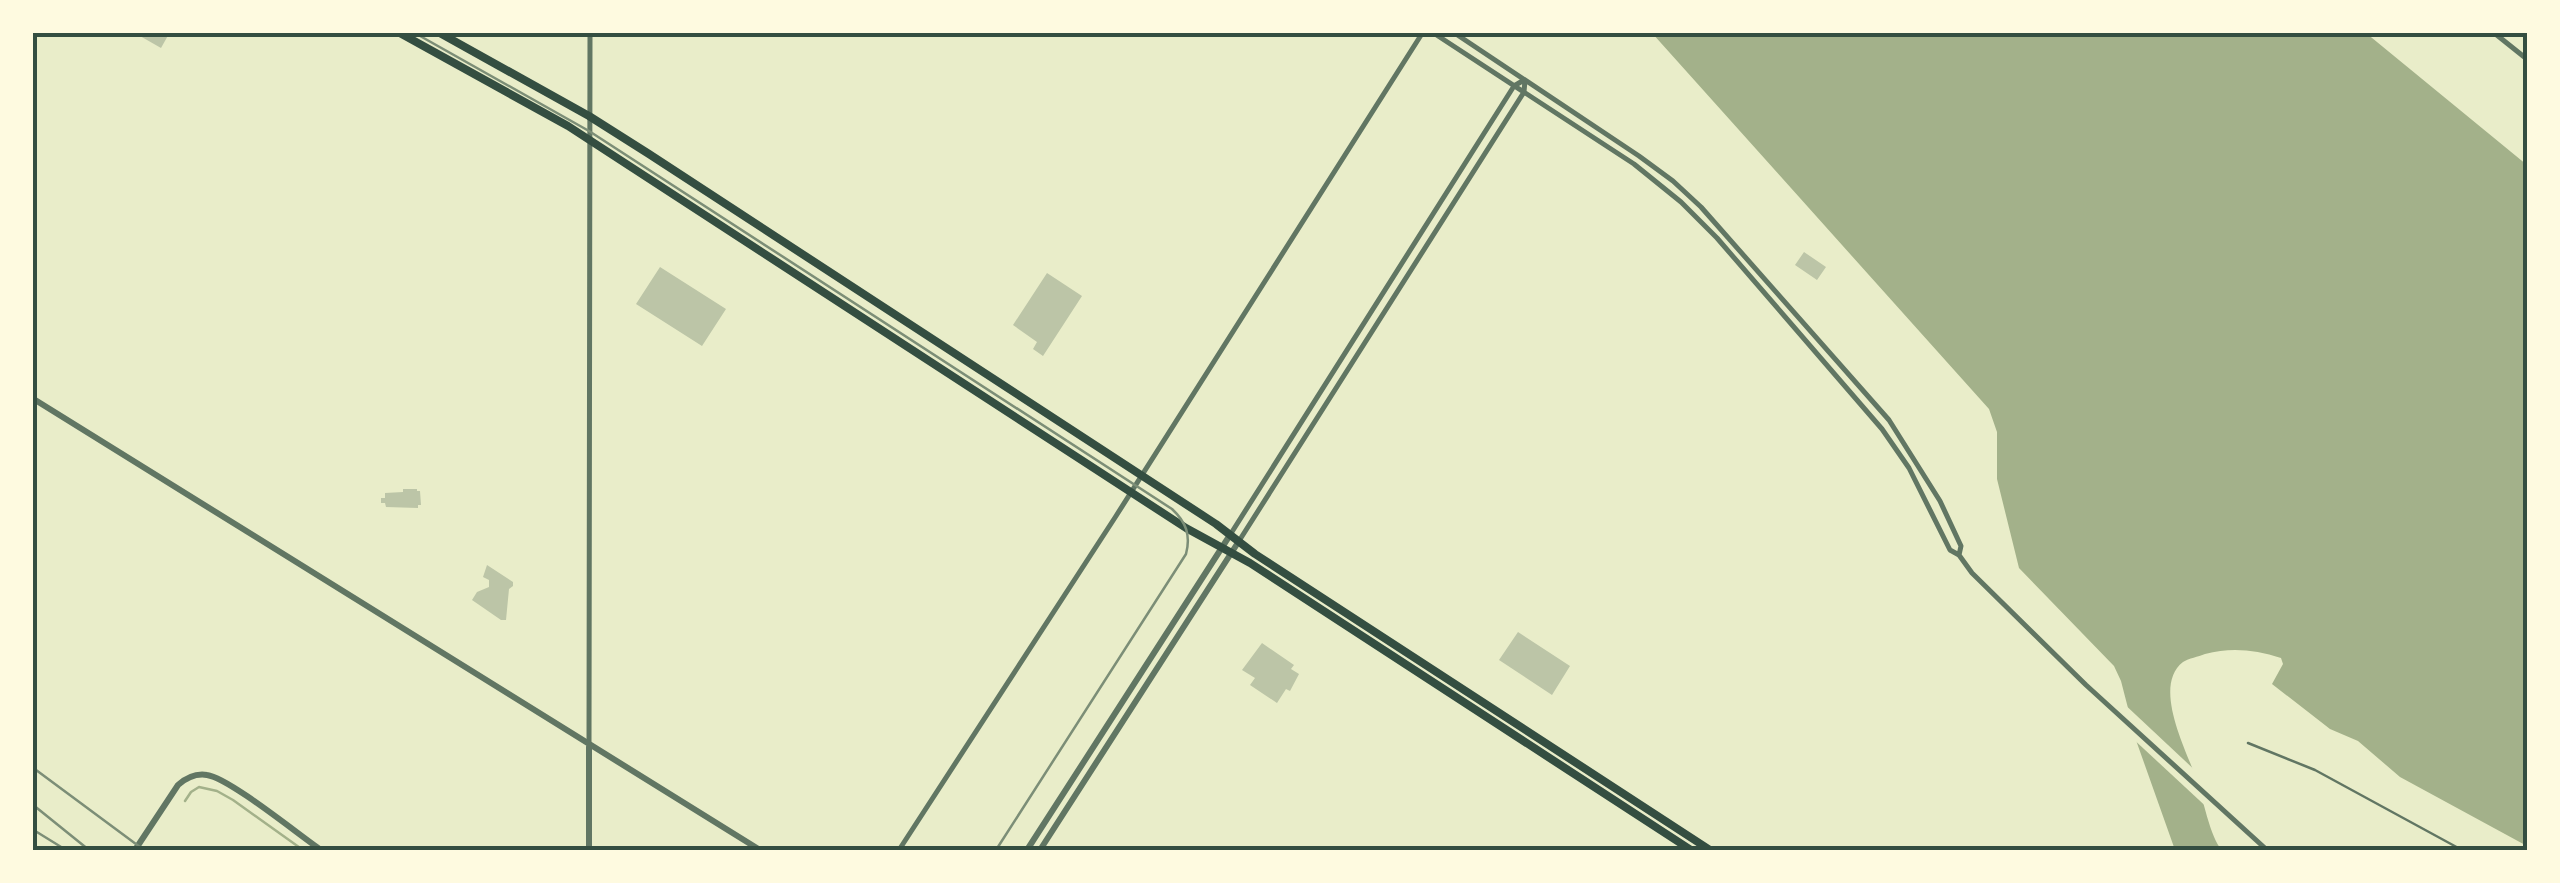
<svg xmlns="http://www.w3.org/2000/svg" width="2560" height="883" font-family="'Fira Sans Condensed',sans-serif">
<rect width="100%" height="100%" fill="#e9edc9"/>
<path fill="#a3b18a" d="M 1652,33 L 2366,33 L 2527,165 L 2527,846 L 2400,777 L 2358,741 L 2330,729 L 2272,684 L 2283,664 L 2281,658 C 2255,650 2232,647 2205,654 C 2198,657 2189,658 2183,662 C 2152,686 2186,749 2196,778 C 2203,797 2210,838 2222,850 L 2175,850 L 2137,743 L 2121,681 L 2114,666 L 2019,568 L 1997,479 L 1997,432 L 1989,409 Z"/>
<path fill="#e9edc9" d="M 2120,700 L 2199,774 L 2213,813 L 2130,736 Z"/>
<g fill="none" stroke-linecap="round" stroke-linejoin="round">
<path stroke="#a3b18a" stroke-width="2.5" d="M 185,801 L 191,792 L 199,787 L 217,791 L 233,800 L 303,850"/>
</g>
<path fill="#bcc5a7" d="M 133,32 L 170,32 L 161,48 Z
M 1804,252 L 1826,267 L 1817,280 L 1795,265 Z
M 660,267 L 726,309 L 702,346 L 636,304 Z
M 1047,273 L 1082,296 L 1043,356 L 1033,349 L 1037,342 L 1013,325 Z
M 403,489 L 417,489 L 417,491 L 420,491 L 421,505 L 418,505 L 418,508 L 386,507 L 385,503 L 381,503 L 381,498 L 385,498 L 385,493 L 403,492 Z
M 487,565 L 513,582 L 513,586 L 509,589 L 506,620 L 501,620 L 472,600 L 477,592 L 489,587 L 489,580 L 483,577 Z
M 1518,632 L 1570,666 L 1552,695 L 1499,660 Z
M 1262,643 L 1294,665 L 1291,669 L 1299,674 L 1290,691 L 1286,689 L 1277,703 L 1250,685 L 1255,678 L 1242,670 Z"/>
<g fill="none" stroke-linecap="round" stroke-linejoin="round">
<path stroke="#617663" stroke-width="2.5" d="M 2248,743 L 2315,770 L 2462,850"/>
<path stroke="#617663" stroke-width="5" d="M 1432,32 L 1634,164 L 1681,202 L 1717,238 L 1882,429 L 1909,468 L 1950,550 L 1959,555 L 1972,573 L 2086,685 L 2267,850
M 1453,32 L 1639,156 L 1673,181 L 1701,207 L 1889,420 L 1940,501 L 1961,546 L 1959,555
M 2493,32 L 2528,60
M 1230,535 L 1514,86 L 1524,80
M 1239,541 L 1524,92 L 1525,80
M 589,744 L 590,32
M 899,850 L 1116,516 L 1423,32"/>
<path stroke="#617663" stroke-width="6" d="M 32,398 L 760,850
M 135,850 L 178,785 C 186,778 195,773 207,775 C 229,778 299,835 321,850
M 589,850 L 589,747
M 1027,850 L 1230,535
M 1040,850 L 1239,541"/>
<path stroke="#344e41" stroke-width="8" d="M 398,32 L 568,126 L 1186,528 L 1250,563 L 1691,850
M 438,32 L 589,116 L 649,154 L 1216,524 L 1255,554 L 1710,850"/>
<path stroke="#7c8e77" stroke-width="2.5" d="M 413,32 L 589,131 L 1172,509 C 1186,522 1191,535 1186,554 L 996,850"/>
<path stroke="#7c8e77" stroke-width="2.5" d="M 32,767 L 144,850
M 32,804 L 89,850
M 32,829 L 66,850"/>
</g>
<rect width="2560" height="883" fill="none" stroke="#fefae0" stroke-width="70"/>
<rect x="35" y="35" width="2490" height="813" fill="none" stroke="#344e41" stroke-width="4"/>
</svg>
